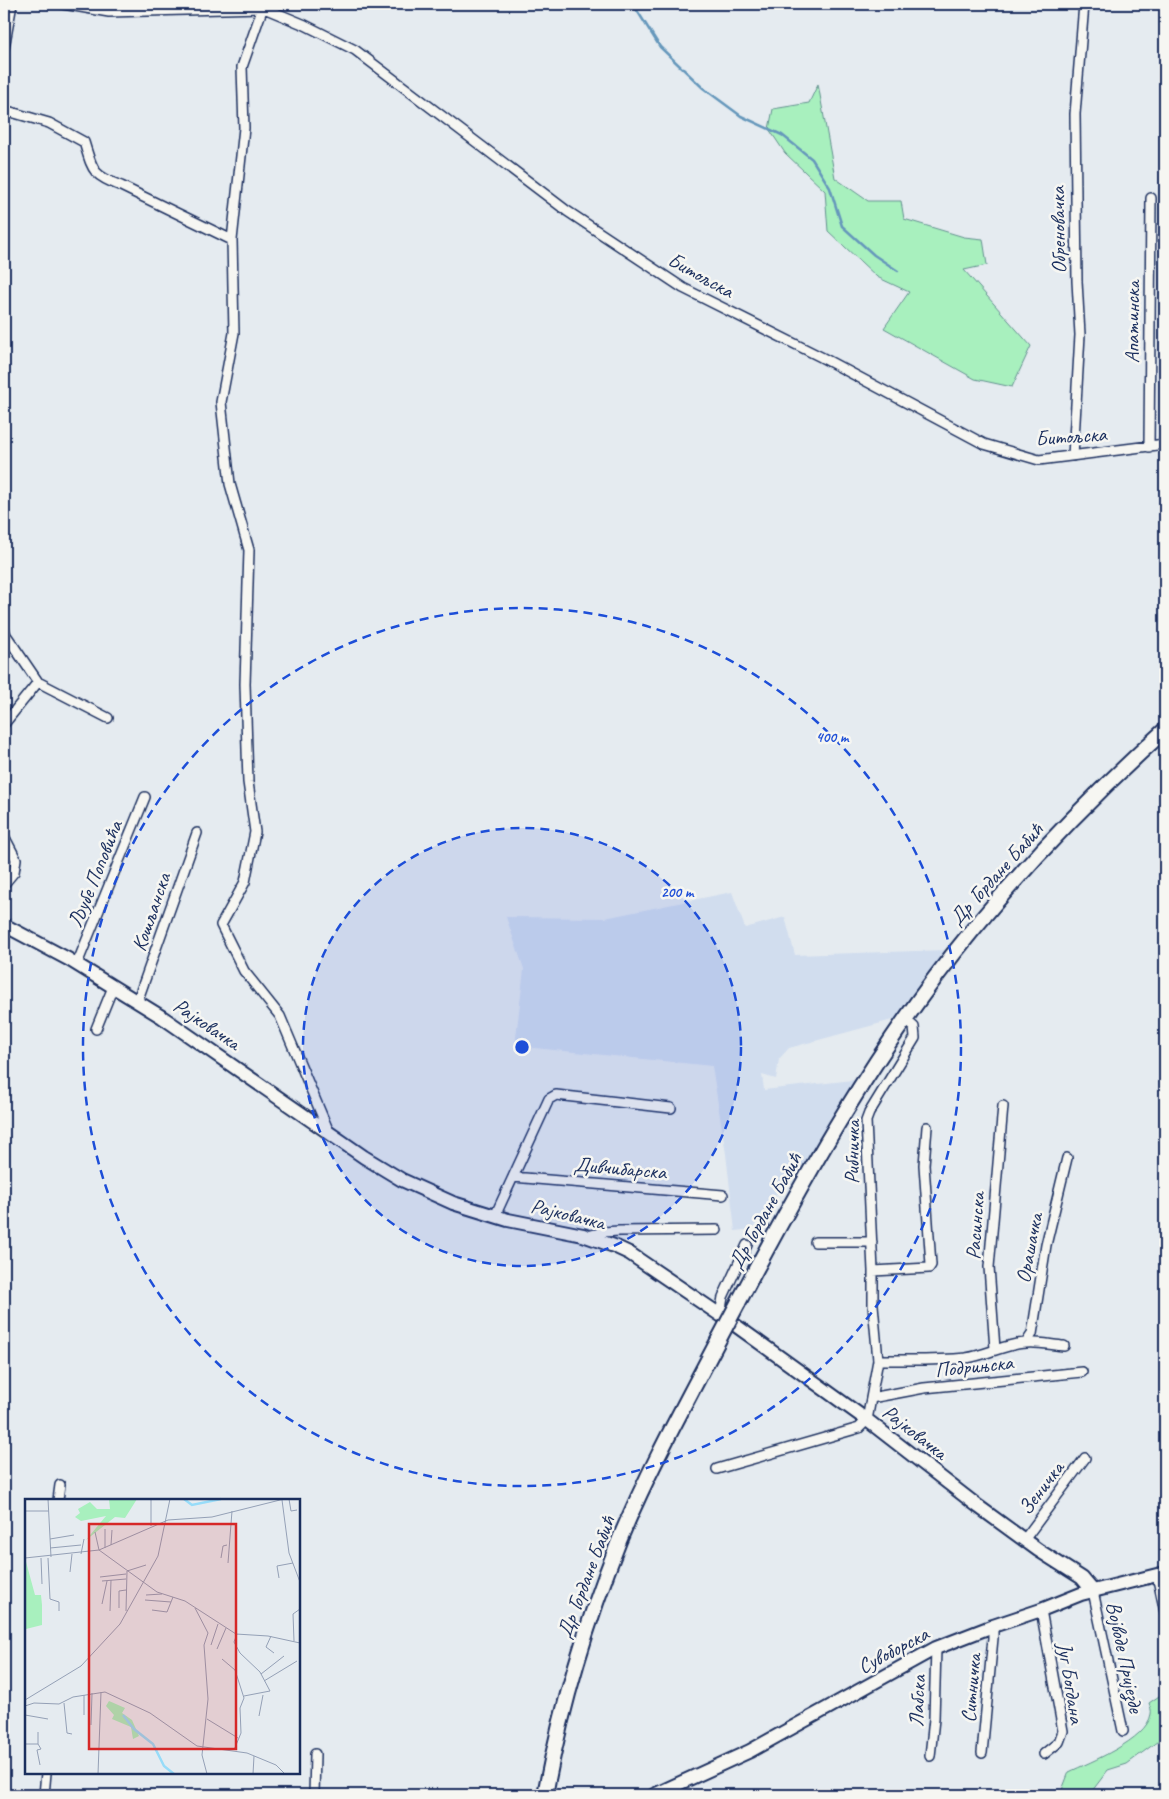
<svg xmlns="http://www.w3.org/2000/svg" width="1169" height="1799" font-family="Caveat,sans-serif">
<rect width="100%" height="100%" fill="#e5ebf0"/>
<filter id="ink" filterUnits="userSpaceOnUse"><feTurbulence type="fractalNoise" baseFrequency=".02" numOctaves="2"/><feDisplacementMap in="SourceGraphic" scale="10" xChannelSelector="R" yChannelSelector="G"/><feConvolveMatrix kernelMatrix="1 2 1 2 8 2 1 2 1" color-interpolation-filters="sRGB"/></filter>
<g filter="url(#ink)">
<path fill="#d1ddee" d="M 732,892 L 745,928 L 785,917 L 795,955 L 947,950 L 896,1019 L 789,1048 L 779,1059 L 776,1079 L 762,1075 L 764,1090 L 862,1079 L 805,1166 L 798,1163 L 752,1229 L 735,1231 L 726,1154 L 712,1066 L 515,1046 L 524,969 L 506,917 L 605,918 Z"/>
<path fill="#a8f0be" stroke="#62908e" d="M 818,84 L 835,178 L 868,201 L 901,201 L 904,219 L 964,237 L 983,239 L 987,265 L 964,270 L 1031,346 L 1012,387 L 975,379 L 884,328 L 909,292 L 877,277 L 828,231 L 825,191 L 785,153 L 769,129 L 773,109 L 809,103 Z
M 1165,1692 L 1165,1736 L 1127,1764 L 1108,1770 L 1089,1795 L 1060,1795 L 1069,1772 C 1090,1762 1147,1740 1151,1714 C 1152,1711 1150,1706 1149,1703 Z"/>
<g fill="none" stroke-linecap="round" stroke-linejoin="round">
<path stroke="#6597bb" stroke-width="2.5" d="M 633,4 L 660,47 L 703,88 L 741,116 L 782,135 L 812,159 L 830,188 L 842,226 L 874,255 L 898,271"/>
<defs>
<path id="minor" d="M 63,4 L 109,12 L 264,8 L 305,25 L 355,50 L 567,211 L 683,288 L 821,357 L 984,444 L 1039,460 L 1165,444
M 264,4 L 242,67 L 244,128 L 232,240 L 234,333 L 221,402 L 230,484 L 249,550 L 245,684 L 248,782 L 255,832 L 245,882 L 221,925 L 244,971 L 280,1016 L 329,1132
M 4,48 L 12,4
M 4,110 L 49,123 L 84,142 C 93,171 92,175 121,186 L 232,240
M 1149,447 L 1151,198
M 1073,456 L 1080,335 L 1077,281 L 1075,114 L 1084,4
M 4,629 L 6,635 L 38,682 L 108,718
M 4,724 L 38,682
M 4,836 L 16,859 L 14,872 L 4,884
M 77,964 L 145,797
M 137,1002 L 197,833
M 96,1029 L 113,987
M 513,1177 L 723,1195
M 495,1216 L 549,1099 L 556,1095 L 671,1108
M 587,1236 L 603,1232 L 619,1231 L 717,1230
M 815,1242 L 872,1242
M 873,1271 L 929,1268 L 931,1265 L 924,1165 L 927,1127
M 720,1315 L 723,1297 L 747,1245
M 1026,1343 L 1032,1334 L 1046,1245 L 1067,1158
M 995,1349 L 989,1267 L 1003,1106
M 878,1360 C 907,1360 937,1361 966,1358 C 987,1355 1005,1344 1026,1343 C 1038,1342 1052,1345 1064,1346
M 871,1398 L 924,1388 L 1082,1372
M 717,1469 L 859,1428 L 867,1420 L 878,1360 L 873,1305 L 873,1271 L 866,1121 L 869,1113 L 915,1038 L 914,1027 L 906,1020
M 58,1500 L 60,1485
M 1024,1540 L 1085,1458
M 1157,1575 L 1165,1612
M 1093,1591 L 1123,1731
M 1041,1610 L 1063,1731 L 1059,1742 L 1044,1754
M 982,1753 L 993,1638 L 993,1626
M 930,1756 L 934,1719 L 936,1648
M 677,1785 L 678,1795
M 44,1795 L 46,1773
M 314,1795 L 315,1754"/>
<path id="secondary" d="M 4,925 L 68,959 L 162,1017 L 364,1157 L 402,1180 L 453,1203 L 508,1220 L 583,1235 L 614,1246 L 629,1253 L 735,1325 L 867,1420 L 979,1507 L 1038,1550 L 1082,1578 L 1093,1591
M 654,1795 L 750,1751 L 936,1648 L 993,1626 L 1041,1610 L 1081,1594 L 1165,1573"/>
<path id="primary" d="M 738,1303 C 806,1174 878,1045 971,932 C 1030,860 1096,792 1165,730
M 545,1795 C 561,1708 586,1624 619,1541 C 648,1471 685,1404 720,1337"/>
</defs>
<use href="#minor" stroke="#1b2f5e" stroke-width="12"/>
<use href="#secondary" stroke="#1b2f5e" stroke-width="16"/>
<use href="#primary" stroke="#1b2f5e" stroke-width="18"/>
<use href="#minor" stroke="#f6f6f2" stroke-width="9"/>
<use href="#secondary" stroke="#f6f6f2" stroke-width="12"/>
<use href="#primary" stroke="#f6f6f2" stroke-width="14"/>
<defs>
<path id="primary-bridge" d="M 720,1337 L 738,1303"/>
</defs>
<use href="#primary-bridge" stroke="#1b2f5e" stroke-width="18" stroke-linecap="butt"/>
<use href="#primary-bridge" stroke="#f6f6f2" stroke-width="14"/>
</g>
</g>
<circle cx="522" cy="1047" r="219" fill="#1d4ed8" fill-opacity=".12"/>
<g fill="none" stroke="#1d4ed8" stroke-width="2.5" stroke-dasharray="9 6">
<circle cx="522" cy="1047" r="219"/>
<circle cx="522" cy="1047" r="439"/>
</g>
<g text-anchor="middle" stroke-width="5" stroke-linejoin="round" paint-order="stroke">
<g font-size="21" fill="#1b2f5e" stroke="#f6f6f2">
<text transform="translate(1058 230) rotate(-91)" y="7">Обреновачка</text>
<text transform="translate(701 275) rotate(29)" y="7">Битољска</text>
<text transform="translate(1132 322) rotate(-90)" y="7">Апатинска</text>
<text transform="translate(1071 436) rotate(-4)" y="7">Битољска</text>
<text transform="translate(95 874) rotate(-68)" y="7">Љубе Поповића</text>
<text transform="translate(996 874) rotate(-48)" y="7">Др Гордане Бабић</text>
<text transform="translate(151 912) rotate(-71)" y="7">Кошљанска</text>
<text transform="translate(207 1024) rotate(34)" y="7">Рајковачка</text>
<text transform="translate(852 1152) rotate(-89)" y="7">Рибничка</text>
<text transform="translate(620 1168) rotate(5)" y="7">Дивчибарска</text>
<text transform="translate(765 1211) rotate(-61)" y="7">Др Гордане Бабић</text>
<text transform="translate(568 1214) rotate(14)" y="7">Рајковачка</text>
<text transform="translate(975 1226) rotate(-86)" y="7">Расинска</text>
<text transform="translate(1029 1248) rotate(-79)" y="7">Орашачка</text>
<text transform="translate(974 1366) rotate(-6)" y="7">Подрињска</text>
<text transform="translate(915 1432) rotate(38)" y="7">Рајковачка</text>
<text transform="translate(1041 1488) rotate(-53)" y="7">Зеничка</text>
<text transform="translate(586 1577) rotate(-69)" y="7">Др Гордане Бабић</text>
<text transform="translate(893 1650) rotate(-28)" y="7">Сувоборска</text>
<text transform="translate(1125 1657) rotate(78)" y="7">Војводе Пријезде</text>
<text transform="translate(1071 1683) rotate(81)" y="7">Југ Богдана</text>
<text transform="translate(971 1688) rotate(-85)" y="7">Ситничка</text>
<text transform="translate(917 1701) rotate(-87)" y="7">Лабска</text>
</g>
</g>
<g transform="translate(25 1499)">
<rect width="275" height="275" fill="#e5ebf0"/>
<path d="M 84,0 L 112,0 L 100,19 L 90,18 L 61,41 L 81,17 L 56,22 L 50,18 L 55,14 L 53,10 L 65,3 L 72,10 L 85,10 ZM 0,59 L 10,96 L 16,96 L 17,106 L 17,126 L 1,130 ZM 84,202 L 100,209 L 97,214 L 107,221 L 114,237 L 108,240 L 106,228 L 87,220 L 89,216 L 81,207 Z" fill="#a8f0be"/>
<path fill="none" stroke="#97dcf9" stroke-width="2.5" d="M 159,0 L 167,6 L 196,0M 98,216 L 109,230 L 128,245 L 139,267 L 149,275"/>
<path fill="none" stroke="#94a0b6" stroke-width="1" d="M 23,0 L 26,58M 264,0 L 266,12 L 272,11M 257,1 L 264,54 L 275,83M 0,12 L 24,12M 143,21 L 187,18 L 259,0M 126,27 L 126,0M 80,30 L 80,49M 70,33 L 74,51M 25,40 L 49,36M 86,46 L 87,31M 25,49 L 56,46M 74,51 L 132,93 L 160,102 L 211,135 L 243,137 L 275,144M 56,55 L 59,40M 0,59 L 74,51 L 143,21M 16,59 L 17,85M 23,59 L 25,100 L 34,103 L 34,112M 196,59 L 198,47 L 202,46M 203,64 L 207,12M 45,73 L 47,55M 75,78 L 101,75M 254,79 L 252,67 L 268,64M 77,82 L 101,80M 121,96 L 137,95M 120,101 L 146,103M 77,105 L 82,82M 94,109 L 94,92 L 101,91M 170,109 L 183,134 L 179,146 L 183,200 L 177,256 L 182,275M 127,111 L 142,113 L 148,98M 85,112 L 86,81M 101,112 L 102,72 L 121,66M 212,135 L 209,143 L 215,154 L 235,173 L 245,192 L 219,197M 246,137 L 241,148 L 249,154M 269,142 L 268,115 L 275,110M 186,146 L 193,125M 192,150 L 201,129M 197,160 L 210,171 L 219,199 L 215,209 L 216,234 L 209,251M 236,175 L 259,157M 239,182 L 272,162M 59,196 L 59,216M 0,201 L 56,167 L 95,125 L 133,57 L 145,0M 39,204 L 42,234 L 47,235M 0,207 L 9,204 L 34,205 L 48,198 L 80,193 L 125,214 L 172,247 L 222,254 L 251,266 L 260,275M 0,216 L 23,220M 234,217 L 238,196M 182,220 L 213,239M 66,226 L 67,194M 0,245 L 13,245 L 13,233M 13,245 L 16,250 L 12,251 L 15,266M 73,275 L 76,193M 228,275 L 229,257"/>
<path fill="#d62828" fill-opacity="0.15" stroke="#d62828" stroke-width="2.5" d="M 64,25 L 211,25 L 211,250 L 64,250 Z"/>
<rect width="275" height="275" fill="none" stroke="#1b2f5e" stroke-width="2.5"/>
</g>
<circle cx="522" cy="1047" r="8" fill="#1d4ed8" stroke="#f6f6f2" stroke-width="2.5"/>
<g font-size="15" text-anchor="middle" font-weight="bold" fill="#1d4ed8" stroke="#f6f6f2" stroke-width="5" stroke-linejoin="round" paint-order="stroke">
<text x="832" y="742">400 m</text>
<text x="677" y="897">200 m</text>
</g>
<rect width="1169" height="1799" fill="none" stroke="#f6f6f2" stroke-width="20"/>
<rect x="10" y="10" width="1149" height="1779" fill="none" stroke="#1b2f5e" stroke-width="2" filter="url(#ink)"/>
</svg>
